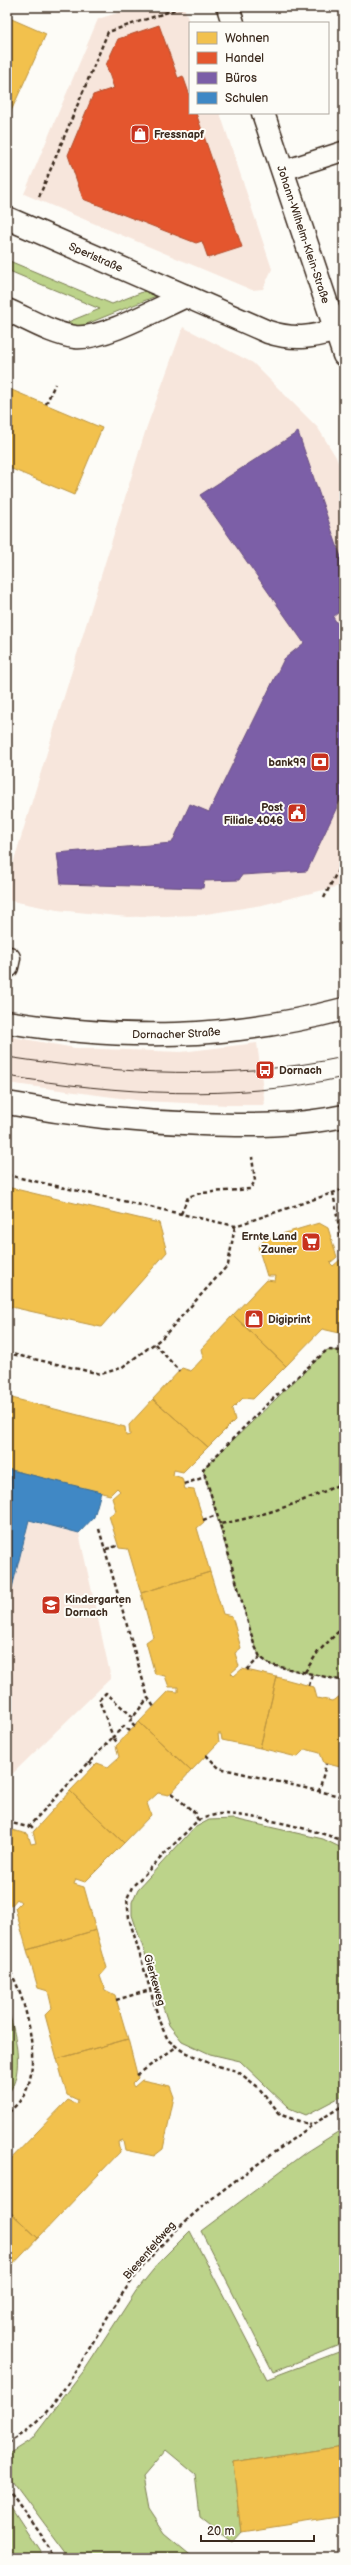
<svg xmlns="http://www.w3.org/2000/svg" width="351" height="2565" font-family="'Balsamiq Sans',sans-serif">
<rect width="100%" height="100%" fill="#fdfcf7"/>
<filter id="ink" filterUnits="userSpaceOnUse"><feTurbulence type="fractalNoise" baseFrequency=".025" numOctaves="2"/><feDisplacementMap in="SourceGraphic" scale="8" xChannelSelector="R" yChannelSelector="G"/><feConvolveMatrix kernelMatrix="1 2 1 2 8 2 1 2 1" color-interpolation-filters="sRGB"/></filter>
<g filter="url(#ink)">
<path fill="#f7e6dc" d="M 136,7 L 184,7 L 190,25 L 190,113 L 220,113 L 272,269 L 263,289 L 252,290 L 24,194 L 98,19 Z
M 183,327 L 253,363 L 318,428 L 336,457 L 344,478 L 344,885 L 262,905 L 200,915 L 128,917 L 57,910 L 7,900 L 7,883 L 146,429 Z
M 7,1036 L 75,1048 L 181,1052 L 257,1043 L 265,1105 L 228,1105 L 143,1101 L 7,1083 Z
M 7,1515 L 79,1533 L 111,1678 L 7,1779 Z"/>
<path fill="#bcd38a" stroke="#7c7e54" d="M 7,260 L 112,304 L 145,291 L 156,296 L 79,327 L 68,322 L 100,309 L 7,270 Z
M 327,1350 L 344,1351 L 344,1681 L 271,1665 L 260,1657 L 254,1644 L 203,1469 Z
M 234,1819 L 323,1839 L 344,1849 L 344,2095 L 306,2115 L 289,2108 L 240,2061 L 210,2054 L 182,2041 L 169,2025 L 132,1915 L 132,1902 L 138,1889 L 194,1828 L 209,1820 Z
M 7,2007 C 15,2031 26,2073 7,2095 Z
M 344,2128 L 344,2343 L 273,2372 L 201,2231 L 306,2152 Z
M 190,2231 L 267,2379 L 344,2350 L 344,2446 L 233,2463 L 241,2532 L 232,2542 L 200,2517 L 195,2474 L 166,2450 L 143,2477 L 149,2509 L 165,2533 L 195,2558 L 70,2558 L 9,2476 L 7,2461 L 10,2453 L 32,2439 L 86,2368 L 136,2291 L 162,2259 Z
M 7,2502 L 44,2558 L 7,2558 Z"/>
<path fill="#f2c14e" stroke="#bb9440" d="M 7,17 L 46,34 L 7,120 Z
M 7,388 L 102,428 L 74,495 L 7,467 Z
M 7,1187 L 159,1223 L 167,1252 L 101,1327 L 7,1306 Z
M 319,1223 L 328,1228 L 337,1257 L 330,1263 L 333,1266 L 341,1259 L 344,1260 L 344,1334 L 322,1329 L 286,1366 L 233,1315 L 266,1280 L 275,1281 L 276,1276 L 267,1276 L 258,1247 L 265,1239 Z
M 233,1315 L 286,1366 L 253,1399 L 243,1398 L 232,1409 L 235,1420 L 208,1447 L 153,1399 L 182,1368 L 191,1371 L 203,1358 L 201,1349 Z
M 8,1397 L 125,1427 L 126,1436 L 130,1435 L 129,1425 L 153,1399 L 208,1447 L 183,1472 L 174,1470 L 173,1475 L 182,1478 L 185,1489 L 194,1490 L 204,1522 L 197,1528 L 210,1572 L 141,1593 L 128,1549 L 119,1548 L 109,1516 L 116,1511 L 112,1498 L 120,1491 L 117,1488 L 110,1495 L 7,1469 Z
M 210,1572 L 223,1614 L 232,1616 L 241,1648 L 235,1653 L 239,1666 L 231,1673 L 234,1676 L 242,1669 L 277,1677 L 260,1748 L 222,1740 L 221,1734 L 218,1734 L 219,1742 L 191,1771 L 139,1722 L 169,1691 L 178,1692 L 178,1687 L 169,1687 L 165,1676 L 155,1674 L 146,1642 L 153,1637 L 141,1593 Z
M 277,1677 L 314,1687 L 317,1698 L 332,1701 L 344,1694 L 344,1768 L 324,1763 L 320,1753 L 305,1749 L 297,1757 L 260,1748 Z
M 139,1722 L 191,1771 L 169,1795 L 158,1793 L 147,1803 L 151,1815 L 124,1843 L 70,1791 L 97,1763 L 108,1767 L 119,1757 L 116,1746 Z
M 70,1791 L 124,1843 L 85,1882 L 76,1879 L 74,1884 L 84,1887 L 96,1930 L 27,1950 L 15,1908 L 21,1902 L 17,1899 L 11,1906 L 7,1904 L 7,1829 L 28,1834 L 31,1844 L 36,1843 L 33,1832 Z
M 96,1930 L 107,1968 L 100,1976 L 105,1990 L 115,1995 L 128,2039 L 57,2059 L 45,2015 L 52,2008 L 48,1991 L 38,1988 L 27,1950 Z
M 128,2039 L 138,2078 L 132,2084 L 134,2087 L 142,2080 L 170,2086 L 174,2097 L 163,2149 L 154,2156 L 125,2150 L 123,2140 L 118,2142 L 120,2152 L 38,2238 L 7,2209 L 7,2163 L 68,2100 L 77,2104 L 78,2100 L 67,2095 L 57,2059 Z
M 7,2209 L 38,2238 L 7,2271 Z
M 344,2446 L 344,2516 L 241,2532 L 233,2463 Z"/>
<path fill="#e4572e" stroke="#b14a29" d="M 159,25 L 178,78 L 183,76 L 190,96 L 190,113 L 196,113 L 242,247 L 208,258 L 202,241 L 196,243 L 83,199 L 68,155 L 93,95 L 114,88 L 106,65 L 118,39 Z"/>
<path fill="#7b5ea7" stroke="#684e7e" d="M 298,432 L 344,566 L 344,608 L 333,617 L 344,634 L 344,792 L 307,871 L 242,875 L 239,880 L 204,881 L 203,888 L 61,884 L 57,853 L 172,843 L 190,804 L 209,812 L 284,659 L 304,643 L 200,495 Z"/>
<path fill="#3f88c5" stroke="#3e6c93" d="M 7,1469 L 101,1492 L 94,1517 L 79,1533 L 29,1520 L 12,1588 L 7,1587 Z"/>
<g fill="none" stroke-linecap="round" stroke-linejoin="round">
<defs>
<path id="lane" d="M 282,171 L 344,151"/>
<g id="street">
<path d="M 228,7 L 233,23"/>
<path id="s1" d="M 263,113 L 344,355"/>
<path id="s2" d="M 7,218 L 268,332 C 293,340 311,338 336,330"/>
<path d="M 7,310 C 28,319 52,334 75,337 C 103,340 159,308 186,296"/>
<path d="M 7,958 L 9,958 L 7,967"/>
</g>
<g id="secondary">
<path id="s3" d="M 7,1022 C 124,1041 229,1039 344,1009"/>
<path d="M 7,1103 C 72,1115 136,1122 202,1124 C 250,1126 297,1126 344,1116"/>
</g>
</defs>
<use href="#lane" stroke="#3b2a1e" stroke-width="22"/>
<use href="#street" stroke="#3b2a1e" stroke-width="25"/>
<use href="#secondary" stroke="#3b2a1e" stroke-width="25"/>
<path stroke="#3b2a1e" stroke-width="2.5" stroke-dasharray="4 3" stroke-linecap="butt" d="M 39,197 L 108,32 L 183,7
M 46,404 L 55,384
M 324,898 L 344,858
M 7,1175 L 235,1226 L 344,1189
M 333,1192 L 344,1257
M 181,1214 L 188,1197 L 201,1193 L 250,1189 L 255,1181 L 252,1157
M 155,1344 L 179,1371
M 7,1353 L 101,1374 L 121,1368 L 162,1338 L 228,1265 L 235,1226
M 344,1482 C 304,1502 264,1516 220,1524 L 254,1644 L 260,1657 L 271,1665 L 344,1681
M 184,1484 L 205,1477
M 203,1520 L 217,1515
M 220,1524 L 203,1469 L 265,1406 L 327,1350 L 344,1351
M 99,1529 L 148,1698 L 154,1707
M 106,1549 L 118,1546
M 7,1577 L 14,1579
M 247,1670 L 260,1657
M 305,1672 L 318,1652 L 344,1626
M 309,1686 L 312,1674
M 135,1726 L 130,1721 L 148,1698
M 130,1731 L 124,1726 L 113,1737 L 99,1700 L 106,1693 L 133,1717
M 206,1755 L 219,1768 L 344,1797
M 89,1762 L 94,1766
M 319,1792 L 326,1764
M 171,1793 L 194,1812 L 198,1820 L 132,1887 L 127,1899 L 129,1918 L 160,2023 L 168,2040 L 181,2050 L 213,2065 L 237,2071 L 258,2087 L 281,2115 L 311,2125
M 198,1820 C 205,1818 213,1815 219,1814 C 248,1813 316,1830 344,1841
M 7,1822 L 28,1827 L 113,1737 L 118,1744
M 30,1825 L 35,1830
M 7,1966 C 26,1995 44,2067 22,2098 C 18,2104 12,2109 7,2114
M 116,2000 L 150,1990
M 137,2075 L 176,2047
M 7,2443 C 57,2420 88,2346 117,2302 C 125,2289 135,2277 144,2265 C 177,2224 219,2192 262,2161 C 289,2142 315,2122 344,2105
M 7,2487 L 56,2558"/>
<use href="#lane" stroke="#fdfcf7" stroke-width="19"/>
<use href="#street" stroke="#fdfcf7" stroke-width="22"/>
<use href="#secondary" stroke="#fdfcf7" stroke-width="22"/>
<path stroke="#3b2a1e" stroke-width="1" d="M 7,1057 C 120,1074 231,1081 344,1057
M 7,1076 C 118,1094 233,1102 344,1077"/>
</g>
</g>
<defs>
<symbol id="shop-square" viewBox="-11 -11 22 22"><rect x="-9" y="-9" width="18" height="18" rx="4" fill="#c8321e" stroke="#fdfcf7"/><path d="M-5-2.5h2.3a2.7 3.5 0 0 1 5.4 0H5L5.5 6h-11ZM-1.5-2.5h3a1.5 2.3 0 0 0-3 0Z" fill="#fff"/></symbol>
<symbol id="bank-square" viewBox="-11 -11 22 22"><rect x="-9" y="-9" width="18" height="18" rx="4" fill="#c8321e" stroke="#fdfcf7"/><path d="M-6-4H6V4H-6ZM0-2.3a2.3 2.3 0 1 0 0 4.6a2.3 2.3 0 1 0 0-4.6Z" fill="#fff"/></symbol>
<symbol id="civic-square" viewBox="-11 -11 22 22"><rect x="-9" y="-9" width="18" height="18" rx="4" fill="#c8321e" stroke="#fdfcf7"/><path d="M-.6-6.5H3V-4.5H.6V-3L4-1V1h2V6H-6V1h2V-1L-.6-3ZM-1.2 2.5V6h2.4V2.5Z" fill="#fff"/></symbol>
<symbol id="bus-square" viewBox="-11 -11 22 22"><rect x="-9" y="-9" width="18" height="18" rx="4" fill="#c8321e" stroke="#fdfcf7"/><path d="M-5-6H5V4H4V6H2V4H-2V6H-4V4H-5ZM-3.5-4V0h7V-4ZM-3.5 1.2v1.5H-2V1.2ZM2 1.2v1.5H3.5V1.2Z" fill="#fff"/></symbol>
<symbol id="supermarket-square" viewBox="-11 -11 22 22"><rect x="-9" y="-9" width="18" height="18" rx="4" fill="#c8321e" stroke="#fdfcf7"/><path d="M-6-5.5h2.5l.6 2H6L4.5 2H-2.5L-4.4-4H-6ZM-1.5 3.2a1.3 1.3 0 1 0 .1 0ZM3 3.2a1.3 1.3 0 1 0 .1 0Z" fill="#fff"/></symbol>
<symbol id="school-square" viewBox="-11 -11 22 22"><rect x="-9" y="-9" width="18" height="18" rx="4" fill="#c8321e" stroke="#fdfcf7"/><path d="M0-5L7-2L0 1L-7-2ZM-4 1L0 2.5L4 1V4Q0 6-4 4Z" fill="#fff"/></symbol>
</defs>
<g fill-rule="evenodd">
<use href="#shop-square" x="129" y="123" width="22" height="22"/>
<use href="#bank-square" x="309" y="751" width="22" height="22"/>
<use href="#civic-square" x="286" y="802" width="22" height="22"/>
<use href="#bus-square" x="254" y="1059" width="22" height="22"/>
<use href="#supermarket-square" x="300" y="1231" width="22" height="22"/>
<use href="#shop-square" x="243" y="1308" width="22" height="22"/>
<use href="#school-square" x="40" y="1594" width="22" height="22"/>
</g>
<g text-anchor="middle" stroke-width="4" stroke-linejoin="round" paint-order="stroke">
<g font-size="11" font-weight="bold" fill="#3b2a1e" stroke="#fdfcf7" text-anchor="start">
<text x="154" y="138">Fressnapf</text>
<text x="306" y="766" text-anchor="end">bank99</text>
<text x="283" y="811" text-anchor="end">Post<tspan x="283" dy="13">Filiale 4046</tspan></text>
<text x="279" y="1074">Dornach</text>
<text x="297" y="1240" text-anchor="end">Ernte Land<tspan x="297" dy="13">Zauner</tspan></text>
<text x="268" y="1323">Digiprint</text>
<text x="65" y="1603">Kindergarten<tspan x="65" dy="13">Dornach</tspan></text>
</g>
<g font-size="11" fill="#3b2a1e" stroke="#fdfcf7">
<text dy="4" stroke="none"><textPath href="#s1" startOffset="128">Johann-Wilhelm-Klein-Straße</textPath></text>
<text dy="4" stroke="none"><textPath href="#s2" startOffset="97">Sperlstraße</textPath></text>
<text dy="4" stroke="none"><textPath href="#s3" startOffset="170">Dornacher Straße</textPath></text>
<text transform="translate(155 1980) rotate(74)" y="4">Gierkeweg</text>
<text transform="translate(149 2250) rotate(-49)" y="4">Biesenfeldweg</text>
</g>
</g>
<rect width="351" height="2565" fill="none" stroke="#fdfcf7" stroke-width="24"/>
<rect x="12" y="12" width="327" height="2541" fill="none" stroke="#3b2a1e" stroke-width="1.5" filter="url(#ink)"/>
<rect x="189" y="22" width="140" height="92" fill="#fdfcf7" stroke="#afa8a0"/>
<rect x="197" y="32" width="20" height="12" fill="#f2c14e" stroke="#afa8a0"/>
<text x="225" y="42" font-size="12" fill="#3b2a1e">Wohnen</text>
<rect x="197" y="52" width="20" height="12" fill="#e4572e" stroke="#afa8a0"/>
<text x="225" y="62" font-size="12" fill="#3b2a1e">Handel</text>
<rect x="197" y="72" width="20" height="12" fill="#7b5ea7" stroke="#afa8a0"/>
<text x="225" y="82" font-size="12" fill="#3b2a1e">Büros</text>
<rect x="197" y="92" width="20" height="12" fill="#3f88c5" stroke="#afa8a0"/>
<text x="225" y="102" font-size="12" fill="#3b2a1e">Schulen</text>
<path d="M201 2535v6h113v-6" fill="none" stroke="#3b2a1e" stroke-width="2"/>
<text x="207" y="2535" font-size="12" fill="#3b2a1e" stroke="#fdfcf7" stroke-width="3" paint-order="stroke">20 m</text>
</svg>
